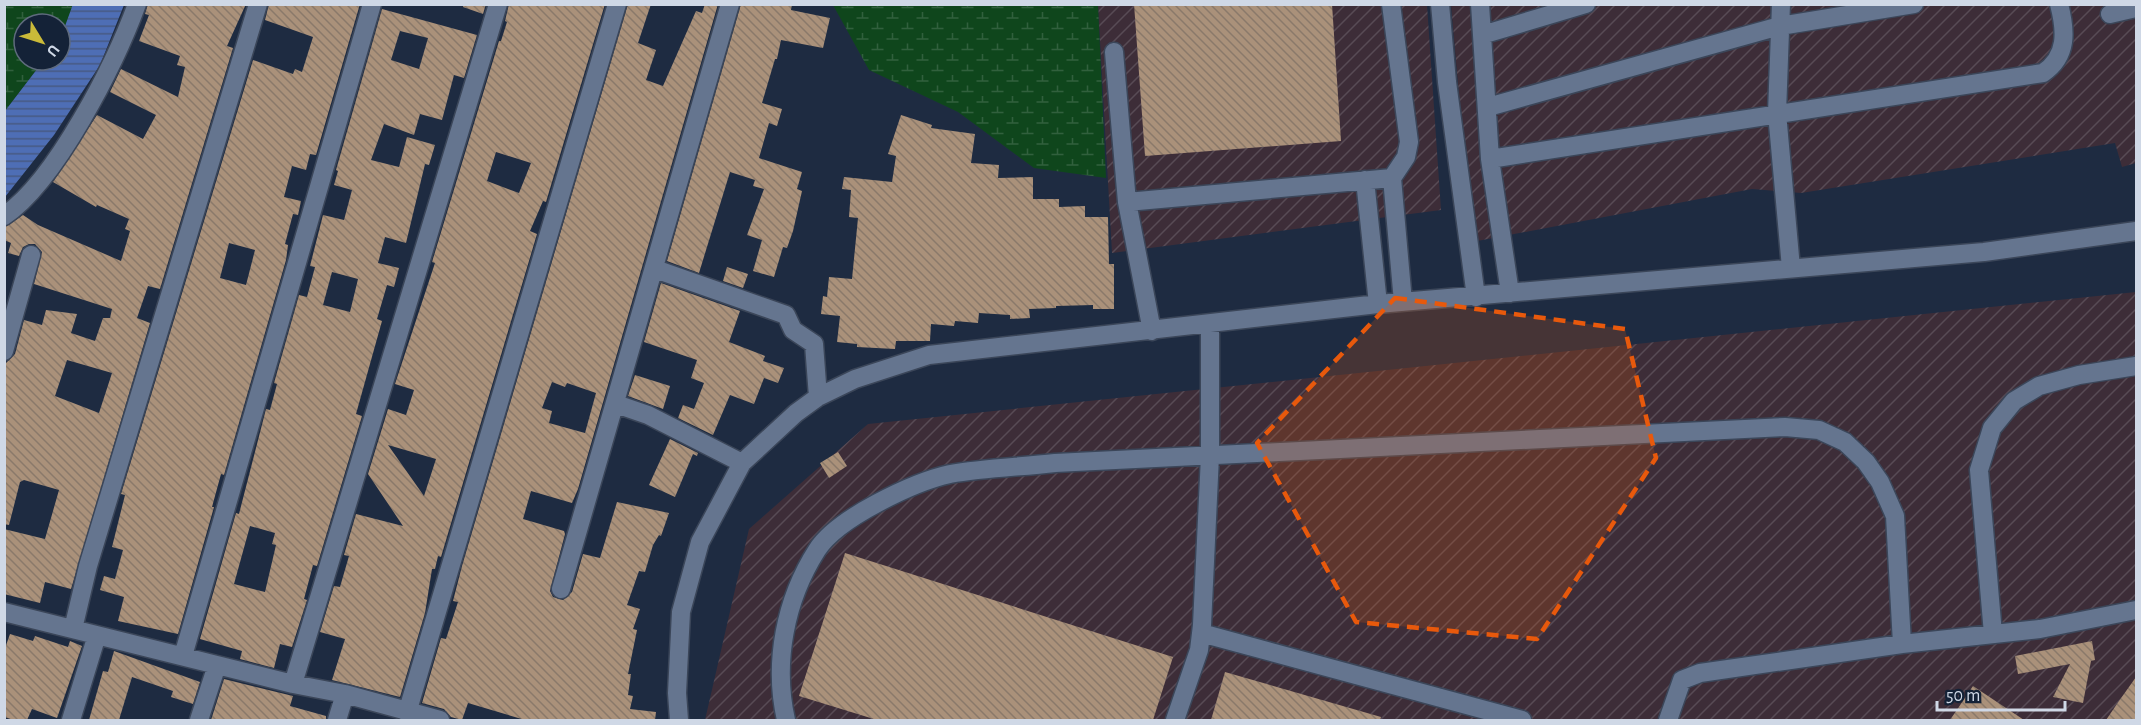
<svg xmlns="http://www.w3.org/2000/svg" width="2141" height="725" font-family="'Alegreya Sans',sans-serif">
<defs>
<pattern id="industrial-furrows" width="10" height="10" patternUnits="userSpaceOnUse" patternTransform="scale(1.5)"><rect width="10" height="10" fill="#3d2d38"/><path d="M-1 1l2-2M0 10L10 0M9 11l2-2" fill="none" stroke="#584b55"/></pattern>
<pattern id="wetland-marsh" width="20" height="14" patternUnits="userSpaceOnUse" patternTransform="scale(1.5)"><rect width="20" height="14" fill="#0f461c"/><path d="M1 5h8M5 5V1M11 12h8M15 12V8" fill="none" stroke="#31603d"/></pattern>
<pattern id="water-rules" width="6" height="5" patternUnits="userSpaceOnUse" patternTransform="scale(1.5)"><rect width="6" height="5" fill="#4e6eb5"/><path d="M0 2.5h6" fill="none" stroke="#475a83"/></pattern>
<pattern id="building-back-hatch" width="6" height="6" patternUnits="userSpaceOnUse" patternTransform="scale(1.5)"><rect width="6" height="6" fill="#aa917a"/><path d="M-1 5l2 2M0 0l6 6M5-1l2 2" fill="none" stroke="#8a796a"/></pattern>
</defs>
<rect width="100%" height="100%" fill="#1e2b41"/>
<path fill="url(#industrial-furrows)" d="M 1098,5 L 1427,5 L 1441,210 L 1112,253 Z
M 1451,5 L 2136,5 L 2136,163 L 2122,167 L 2115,143 L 1801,193 L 1752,189 L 1472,242 Z
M 2136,292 L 2136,720 L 705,720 L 749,529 L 868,424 Z"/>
<path fill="url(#wetland-marsh)" d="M 5,5 L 73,5 L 60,40 L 60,24 L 24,24 L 24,60 L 44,60 L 5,111 Z
M 833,5 L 1098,5 L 1106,178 L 1034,168 L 958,112 L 869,70 Z"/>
<path fill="url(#water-rules)" d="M 73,4 L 124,5 L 100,65 L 54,135 L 5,197 L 5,111 L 44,60 L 60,60 L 60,40 Z"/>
<path fill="url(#building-back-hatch)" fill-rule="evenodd" d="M 148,4 L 246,4 L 227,46 L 233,48 L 160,289 L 148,286 L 137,318 L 150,323 L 71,589 L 45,582 L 40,603 L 4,594 L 4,529 L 45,539 L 59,490 L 24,480 L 20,482 L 9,525 L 4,524 L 4,365 L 15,354 L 24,320 L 42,325 L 46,310 L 77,314 L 71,333 L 95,341 L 103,318 L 110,318 L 112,309 L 34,284 L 42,252 L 35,244 L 29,244 L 23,247 L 19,256 L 8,253 L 11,243 L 4,240 L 4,228 L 23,215 L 38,225 L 121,261 L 130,231 L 125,229 L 129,219 L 97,205 L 96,207 L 53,182 L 97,115 L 143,139 L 156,115 L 110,92 L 121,69 L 178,97 L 185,67 L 177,65 L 180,56 L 139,41 L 149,15 L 145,14 ZM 67,360 L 112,373 L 99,413 L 55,396 Z
M 269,4 L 360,4 L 316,155 L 310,154 L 306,170 L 292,166 L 284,197 L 301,201 L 298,215 L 293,214 L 285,244 L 288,245 L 286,260 L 224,475 L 221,474 L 212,507 L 214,507 L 178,634 L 118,621 L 124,597 L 100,590 L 104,576 L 115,579 L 123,550 L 112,547 L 125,495 L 121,494 L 253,60 L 293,74 L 295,69 L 302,72 L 313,37 L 265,20 ZM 229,243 L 255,250 L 246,285 L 220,278 Z
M 464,4 L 486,4 L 483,14 L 463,7 Z
M 509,4 L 605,4 L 546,202 L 543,201 L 530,231 L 537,234 L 441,557 L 438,556 L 435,569 L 432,569 L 425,613 L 400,697 L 332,680 L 345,639 L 320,632 L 334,586 L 340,587 L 349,556 L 344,555 L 356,514 L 403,526 L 368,474 L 388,409 L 406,415 L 414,390 L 395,384 L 435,263 L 432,262 L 499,41 L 501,41 L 507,22 L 505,21 ZM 496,152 L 531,163 L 519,193 L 487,181 ZM 388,445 L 436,459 L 424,496 Z
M 628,4 L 651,4 L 638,43 L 656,50 L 646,80 L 663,86 L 696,11 L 702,13 L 705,4 L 718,4 L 578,489 L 572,503 L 531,491 L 523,519 L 564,531 L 565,534 L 550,591 L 553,597 L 563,600 L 572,592 L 583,554 L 600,558 L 617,502 L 669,513 L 661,536 L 659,535 L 653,545 L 645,572 L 639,571 L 627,605 L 640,609 L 633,629 L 637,630 L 628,674 L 631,674 L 628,695 L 633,696 L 630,709 L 656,712 L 655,720 L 525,720 L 468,703 L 462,720 L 451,717 L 444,709 L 422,703 L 441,638 L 446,639 L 458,602 L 453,601 L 462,566 ZM 552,382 L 565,387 L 567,383 L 596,393 L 585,433 L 549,423 L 552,411 L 542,408 Z
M 741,4 L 792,4 L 791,10 L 830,18 L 823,48 L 781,40 L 777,59 L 775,59 L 762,103 L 782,109 L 777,126 L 769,123 L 759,158 L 802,172 L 797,189 L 802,191 L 793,231 L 787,248 L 783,247 L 774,277 L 753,271 L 762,240 L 747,235 L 764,189 L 753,186 L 755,180 L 730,172 L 699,273 L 667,261 Z
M 1134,4 L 1332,4 L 1341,141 L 1145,156 Z
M 382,9 L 477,35 L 464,78 L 454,75 L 442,120 L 420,114 L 414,135 L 384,124 L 371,160 L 399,167 L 407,137 L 435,145 L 429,165 L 425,164 L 406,243 L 385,237 L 378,263 L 399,268 L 394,287 L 387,285 L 377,319 L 382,321 L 356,414 L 362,416 L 317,566 L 313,565 L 304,599 L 307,600 L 292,647 L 280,644 L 274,668 L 240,659 L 242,651 L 200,639 L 236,513 L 239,514 L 266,409 L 270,410 L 277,384 L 274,383 L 299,295 L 307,297 L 315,267 L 310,266 L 323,215 L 344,220 L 352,190 L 334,185 L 338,171 L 336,170 ZM 400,31 L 428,38 L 419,69 L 391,60 ZM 332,272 L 358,279 L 350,312 L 323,305 ZM 250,526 L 275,533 L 272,544 L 276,545 L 265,592 L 234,584 Z
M 901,115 L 932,125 L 931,128 L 975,134 L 971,163 L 999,165 L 998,178 L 1033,177 L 1033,199 L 1059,199 L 1059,207 L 1085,206 L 1085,217 L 1108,217 L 1109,264 L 1114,264 L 1114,309 L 1093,309 L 1093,305 L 1056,306 L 1056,308 L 1029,309 L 1030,318 L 1010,319 L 1010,315 L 979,313 L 978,323 L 955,321 L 954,326 L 931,324 L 930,341 L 896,341 L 895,349 L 857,347 L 857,344 L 837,342 L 840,316 L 821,314 L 823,296 L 827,297 L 829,277 L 852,279 L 858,218 L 849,217 L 851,190 L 842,189 L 844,177 L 892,182 L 896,156 L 888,154 Z
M 727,267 L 748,274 L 743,288 L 723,281 Z
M 661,283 L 740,311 L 729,342 L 765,356 L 763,361 L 784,368 L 778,383 L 764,378 L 754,404 L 730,395 L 713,435 L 678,418 L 683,405 L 694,409 L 704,383 L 691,378 L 697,360 L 644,342 Z
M 635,375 L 670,386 L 663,409 L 628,396 Z
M 670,439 L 698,453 L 697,456 L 693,454 L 675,497 L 649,485 Z
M 838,452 L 847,466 L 829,478 L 820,463 Z
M 845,553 L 1173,657 L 1153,720 L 877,720 L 799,696 Z
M 10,634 L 33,641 L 35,636 L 68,647 L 70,641 L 82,646 L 57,718 L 32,709 L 27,720 L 14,720 L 4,717 L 4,651 Z
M 2092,641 L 2095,660 L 2091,661 L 2083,703 L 2053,697 L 2070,664 L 2018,674 L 2015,656 Z
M 114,651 L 200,682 L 193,704 L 171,697 L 173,691 L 132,677 L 119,720 L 89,720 L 103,671 L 108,672 Z
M 1225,672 L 1381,717 L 1380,720 L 1211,720 Z
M 2136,677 L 2136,720 L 2106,720 L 2119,701 Z
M 224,679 L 293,696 L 290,706 L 326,716 L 326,720 L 211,720 Z
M 1973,686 L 2024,720 L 1950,720 Z"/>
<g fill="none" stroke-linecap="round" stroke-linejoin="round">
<defs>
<path id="minor" d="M 1440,4 L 1447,82 L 1476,297
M 1480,4 L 1490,159 L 1510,293
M 1781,4 L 1777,113 L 1791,268
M 2110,14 L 2136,8
M 1482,35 L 1586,4
M 1114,52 L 1127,202 L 1152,331
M 1488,107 L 1780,26 L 1914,4
M 1490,159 L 2043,73 C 2068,56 2066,31 2059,4
M 1392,178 L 1403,302
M 1365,180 L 1378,304
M 1127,202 L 1392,178 L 1406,157 L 1409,142 L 1391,4
M 4,216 C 56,181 115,64 137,4
M 655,269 L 786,315 L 793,330 L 814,344 L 818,397
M 4,351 L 31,255
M 616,404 L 648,415 L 742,463
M 561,589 L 730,4
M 4,612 L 293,684 L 345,694 L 440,720
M 73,629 L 88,566 L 258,4
M 1201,633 L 1522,720
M 1993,634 L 1979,470 L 1992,428 L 2014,401 L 2039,386 L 2079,375 L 2136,366
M 183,656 L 372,4
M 293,684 L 498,4
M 407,713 L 617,4
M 71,720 L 97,635
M 199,720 L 217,665
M 337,720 L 345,694
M 679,720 L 677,693 L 681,612 L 700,542 L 742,463 L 796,413 L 818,397 L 855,379 L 929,355 L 1378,304 L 1984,252 L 2136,231
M 786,720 C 773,663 785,600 817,550 C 837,518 914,482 950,474 C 984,468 1020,467 1055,463 L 1785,427 L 1819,430 L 1845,442 L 1866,462 L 1880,482 L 1895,516 L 1902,644
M 1175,720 L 1199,650 L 1202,625 L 1210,456 L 1210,325
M 1668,720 L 1682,680 L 1700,673 L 1902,644 L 2040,629 L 2136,610"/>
</defs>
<use href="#minor" stroke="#3b4659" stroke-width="21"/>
<use href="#minor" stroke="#65758f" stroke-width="18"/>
</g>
<path fill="#e8590c" fill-opacity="0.2" stroke="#e8590c" stroke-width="4.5" stroke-dasharray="12 8" stroke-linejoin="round" d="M 1395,298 L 1625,329 L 1656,458 L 1537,639 L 1356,622 L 1257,443 Z"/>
<rect width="2141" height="725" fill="none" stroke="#cfd8e6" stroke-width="12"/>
<g transform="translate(42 42) rotate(128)"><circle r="28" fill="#142237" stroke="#5f6b7d" stroke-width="1.5"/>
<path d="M0-4.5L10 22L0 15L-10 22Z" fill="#caba39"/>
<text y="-9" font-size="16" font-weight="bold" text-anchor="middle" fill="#cfd8e6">U</text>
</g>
<path d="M1937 701v9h128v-9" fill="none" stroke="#cfd8e6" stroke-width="3"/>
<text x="1946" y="701" font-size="18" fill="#cfd8e6" stroke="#142237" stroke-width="4.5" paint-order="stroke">50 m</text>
</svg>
